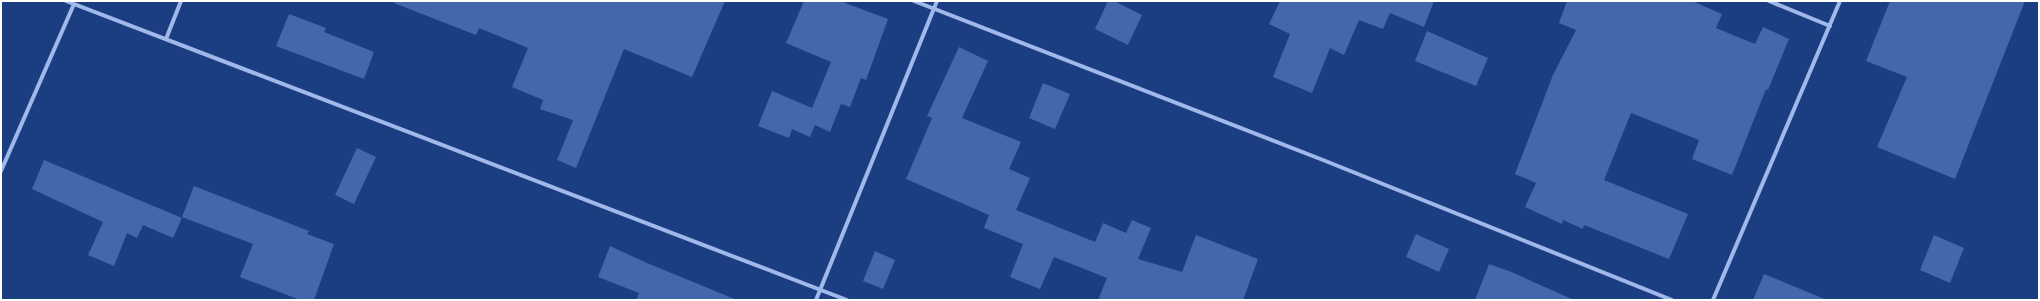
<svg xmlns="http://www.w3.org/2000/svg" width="2040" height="301" font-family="'Exo 2',sans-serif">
<rect width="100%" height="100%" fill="#1b3d82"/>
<path fill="#4466ac" d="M 394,1 L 725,1 L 692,77 L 624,49 L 576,168 L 557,160 L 573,120 L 540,109 L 543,100 L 512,87 L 528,48 L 479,28 L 476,35 L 394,3 Z
M 804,1 L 840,1 L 888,19 L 866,80 L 861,78 L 850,107 L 841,104 L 830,132 L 815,125 L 810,137 L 792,129 L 789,138 L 758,126 L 772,91 L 812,108 L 831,62 L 786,43 Z
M 1108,1 L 1114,1 L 1142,15 L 1128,45 L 1095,29 Z
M 1280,1 L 1434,1 L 1424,27 L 1390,13 L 1383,29 L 1359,20 L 1344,55 L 1330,48 L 1312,93 L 1273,77 L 1290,34 L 1269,24 Z
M 1567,1 L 1692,1 L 1722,14 L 1716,28 L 1755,44 L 1763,27 L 1789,39 L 1768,90 L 1766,89 L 1732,175 L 1692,159 L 1699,140 L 1631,113 L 1604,180 L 1688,214 L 1669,259 L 1584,225 L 1583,229 L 1563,220 L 1562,224 L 1525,207 L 1536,183 L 1515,174 L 1553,75 L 1576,30 L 1559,23 Z
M 1890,1 L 2025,1 L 1955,179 L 1877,147 L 1907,77 L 1866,61 Z
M 289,14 L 326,28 L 324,32 L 374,52 L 364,79 L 276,46 Z
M 1427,31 L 1488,58 L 1476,86 L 1415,61 Z
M 959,47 L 988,61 L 962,118 L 1021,142 L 1009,169 L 1030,178 L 1016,210 L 1095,242 L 1103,223 L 1126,233 L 1132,220 L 1151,228 L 1138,259 L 1182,272 L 1196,235 L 1258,259 L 1243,300 L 1098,300 L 1107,278 L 1054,257 L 1040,289 L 1010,277 L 1023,244 L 984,228 L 989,215 L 906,179 L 932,118 L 927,116 Z
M 1043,83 L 1070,94 L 1055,129 L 1029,118 Z
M 357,148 L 376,157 L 354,204 L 335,195 Z
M 44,160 L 182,218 L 173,238 L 143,225 L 137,238 L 127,233 L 114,266 L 88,255 L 103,222 L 32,189 Z
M 194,186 L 309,231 L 307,234 L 334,244 L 314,300 L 300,300 L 240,277 L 253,244 L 182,217 Z
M 1416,234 L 1449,249 L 1439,272 L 1406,257 Z
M 1934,235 L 1964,248 L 1950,283 L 1920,270 Z
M 610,246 L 647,263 L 737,300 L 636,300 L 639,293 L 598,277 Z
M 875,251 L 895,260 L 883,289 L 863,281 Z
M 1489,264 L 1509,271 L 1574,300 L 1475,300 Z
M 1764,274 L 1827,300 L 1753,300 Z"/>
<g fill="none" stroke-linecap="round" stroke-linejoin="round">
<path stroke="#a0b9ea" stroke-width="4" d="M 66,1 L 847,300
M 914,1 L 1323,160 L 1672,300
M 1769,1 L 1830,26
M 166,39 L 181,1
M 1,171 L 74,4
M 816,300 L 937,1
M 1713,300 L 1840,1"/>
</g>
<rect width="2040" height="301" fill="none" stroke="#ffffff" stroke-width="4"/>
</svg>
